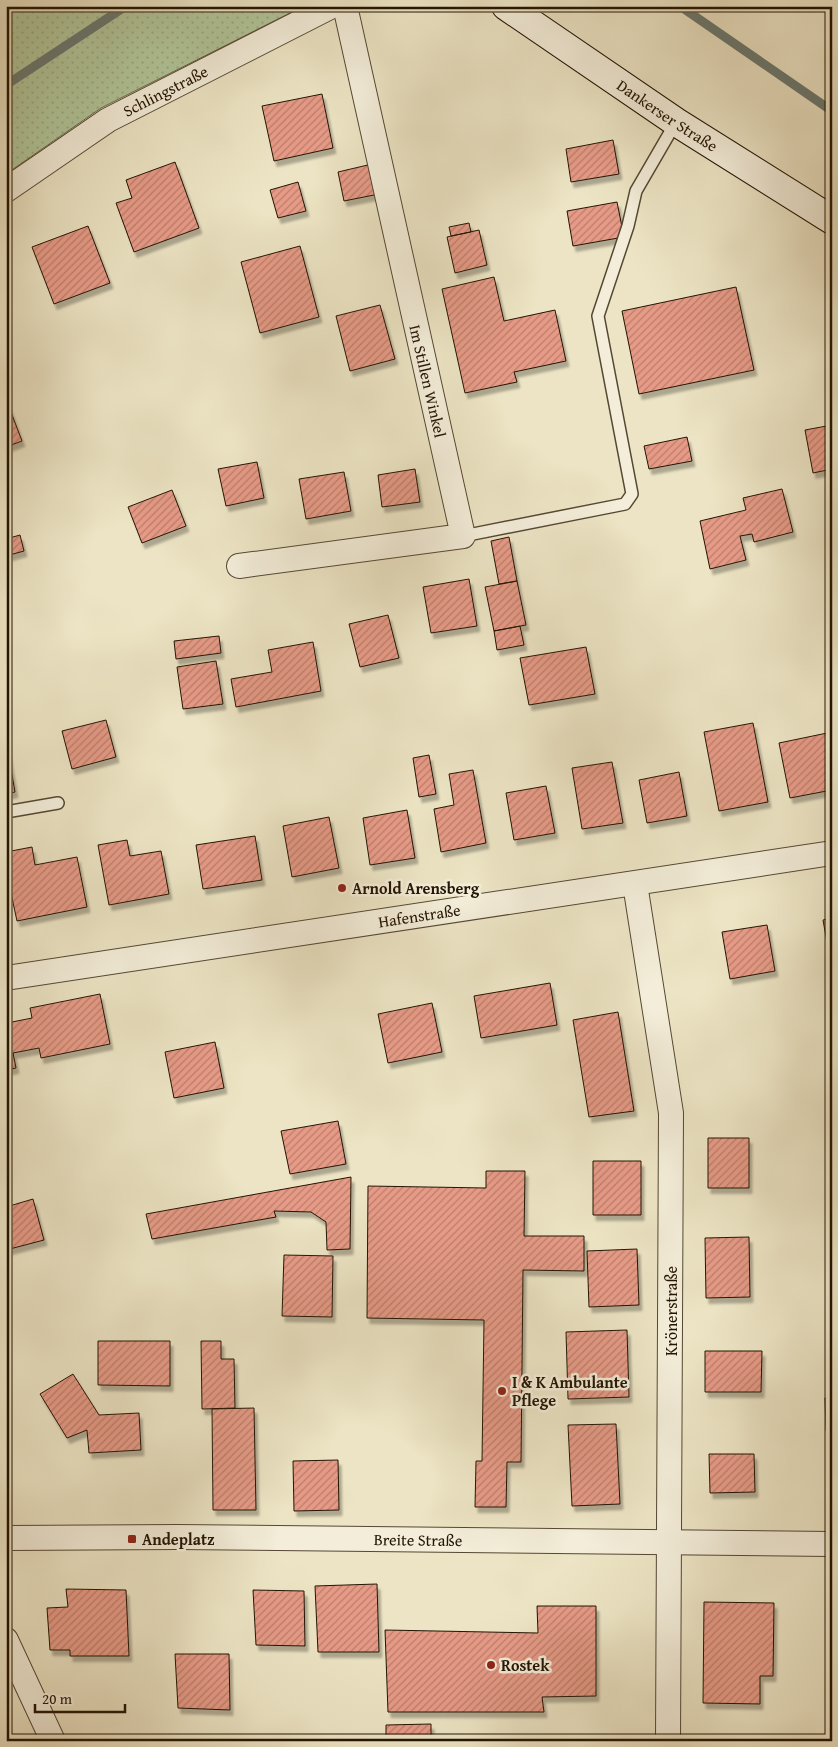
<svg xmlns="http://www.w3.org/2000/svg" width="838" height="1747" font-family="'Gentium Book Plus',serif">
<defs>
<pattern id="grass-dots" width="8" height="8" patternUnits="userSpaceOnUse" patternTransform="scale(1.25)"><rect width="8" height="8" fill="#b1c599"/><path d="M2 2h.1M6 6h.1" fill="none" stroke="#98a882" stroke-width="1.8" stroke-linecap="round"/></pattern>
<pattern id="building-hatch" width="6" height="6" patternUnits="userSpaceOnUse" patternTransform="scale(1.25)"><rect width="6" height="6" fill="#e79b87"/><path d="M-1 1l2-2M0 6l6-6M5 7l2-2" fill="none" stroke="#bb7d6c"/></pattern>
<filter id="shadow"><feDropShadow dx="3" dy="5.5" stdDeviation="1" flood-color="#0004"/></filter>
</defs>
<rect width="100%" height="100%" fill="#ece4c4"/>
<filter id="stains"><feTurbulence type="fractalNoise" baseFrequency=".004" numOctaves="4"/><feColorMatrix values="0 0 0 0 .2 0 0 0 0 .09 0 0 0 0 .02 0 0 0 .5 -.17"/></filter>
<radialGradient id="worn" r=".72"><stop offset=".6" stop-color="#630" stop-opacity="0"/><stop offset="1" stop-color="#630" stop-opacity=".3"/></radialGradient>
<path fill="url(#grass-dots)" stroke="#6a6c4e" d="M 6,6 L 304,6 L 101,108 L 6,174 Z"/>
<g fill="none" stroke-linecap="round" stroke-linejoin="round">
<path stroke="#6a7971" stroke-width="9" d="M 680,6 L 832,111
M 6,85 L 126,6"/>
</g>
<path fill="url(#building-hatch)" stroke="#231403" filter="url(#shadow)" d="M 322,94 L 333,148 L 274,161 L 262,106 Z
M 613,140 L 619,174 L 571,182 L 566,149 Z
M 175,162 L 199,228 L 134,252 L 116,203 L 132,198 L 126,180 Z
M 372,164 L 379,194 L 344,201 L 338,172 Z
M 298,182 L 306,211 L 278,218 L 270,190 Z
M 617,202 L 624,237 L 573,246 L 567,211 Z
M 469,223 L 471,232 L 451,236 L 449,227 Z
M 88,226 L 110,283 L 54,304 L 32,247 Z
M 479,230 L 487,265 L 455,273 L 447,237 Z
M 300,246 L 319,317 L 260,333 L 241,262 Z
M 494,277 L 504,321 L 555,310 L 566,361 L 514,372 L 517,382 L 465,393 L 442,289 Z
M 736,287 L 754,370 L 639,394 L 622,311 Z
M 380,305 L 395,359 L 350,371 L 336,316 Z
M 6,399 L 22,441 L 6,447 Z
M 832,425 L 832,469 L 813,473 L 805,430 Z
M 687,437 L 692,461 L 649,469 L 644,446 Z
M 257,462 L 264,498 L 226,506 L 218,469 Z
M 415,469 L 420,502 L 382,507 L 378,475 Z
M 344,472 L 351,511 L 306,519 L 299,479 Z
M 782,489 L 793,532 L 754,542 L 752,534 L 740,536 L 746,560 L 710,569 L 700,521 L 746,510 L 743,498 Z
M 172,490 L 186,526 L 142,543 L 128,507 Z
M 20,535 L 24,551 L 6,556 L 6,539 Z
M 509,537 L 517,581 L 499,584 L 491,541 Z
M 469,579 L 477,626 L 431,633 L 423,587 Z
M 517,581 L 526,625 L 494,631 L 485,587 Z
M 388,615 L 399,658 L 360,667 L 349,624 Z
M 520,626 L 524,645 L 497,650 L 494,631 Z
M 219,636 L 221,653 L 176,659 L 174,641 Z
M 313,642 L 321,691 L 236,707 L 231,679 L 272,672 L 268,650 Z
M 586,647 L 595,694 L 529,705 L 520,658 Z
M 216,661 L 223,704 L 183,709 L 177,667 Z
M 106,720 L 116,757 L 72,769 L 62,731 Z
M 753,723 L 768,802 L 719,811 L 704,732 Z
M 832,732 L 832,790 L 790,798 L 779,743 Z
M 6,741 L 15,792 L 6,794 Z
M 429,755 L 436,794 L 419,797 L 413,758 Z
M 612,762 L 623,823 L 582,829 L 572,768 Z
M 473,770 L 486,843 L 441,852 L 434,809 L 454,805 L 449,774 Z
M 679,772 L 687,816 L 647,823 L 639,780 Z
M 546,786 L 555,833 L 514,840 L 506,793 Z
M 407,810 L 415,858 L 370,865 L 363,818 Z
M 329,817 L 339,868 L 292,877 L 283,826 Z
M 255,836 L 262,880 L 203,889 L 196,845 Z
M 127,840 L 130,856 L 161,851 L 169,894 L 109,905 L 98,845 Z
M 32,847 L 35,865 L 77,857 L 87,907 L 17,921 L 6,870 L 6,852 Z
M 832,918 L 832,965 L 831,965 L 823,920 Z
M 767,925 L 775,971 L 730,979 L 722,932 Z
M 550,983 L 557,1025 L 481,1038 L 474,996 Z
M 100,994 L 110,1044 L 41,1058 L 39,1048 L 13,1053 L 16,1068 L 6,1070 L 6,1019 L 7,1023 L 32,1018 L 30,1008 Z
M 432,1003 L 442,1052 L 388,1063 L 378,1014 Z
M 618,1012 L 634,1111 L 589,1117 L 573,1020 Z
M 215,1042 L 224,1088 L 174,1098 L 165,1052 Z
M 338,1121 L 346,1164 L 290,1174 L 281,1131 Z
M 708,1138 L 749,1138 L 749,1188 L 708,1188 Z
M 593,1161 L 641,1161 L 641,1215 L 593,1215 Z
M 486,1171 L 525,1171 L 524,1236 L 584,1236 L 584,1271 L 523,1270 L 521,1462 L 507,1462 L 506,1507 L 475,1507 L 476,1461 L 482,1461 L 484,1320 L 367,1318 L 368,1186 L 486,1188 Z
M 351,1177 L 350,1249 L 327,1250 L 326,1222 L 311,1212 L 274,1211 L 276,1217 L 152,1239 L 146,1214 Z
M 33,1199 L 44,1240 L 6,1250 L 6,1207 Z
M 749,1237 L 750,1297 L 706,1298 L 705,1238 Z
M 637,1249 L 639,1305 L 589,1307 L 587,1251 Z
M 284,1255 L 333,1256 L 332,1317 L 282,1316 Z
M 627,1330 L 629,1397 L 568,1399 L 566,1332 Z
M 98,1341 L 170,1341 L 170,1386 L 98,1385 Z
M 201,1341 L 221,1341 L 221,1359 L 234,1359 L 235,1408 L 202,1409 Z
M 705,1351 L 762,1351 L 761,1392 L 705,1392 Z
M 73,1374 L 99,1415 L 139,1413 L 141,1450 L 89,1453 L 87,1430 L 67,1438 L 40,1394 Z
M 832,1397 L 832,1431 L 826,1431 L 825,1398 Z
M 254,1408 L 256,1510 L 213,1510 L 212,1409 Z
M 616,1424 L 620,1504 L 572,1506 L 568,1425 Z
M 828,1452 L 832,1452 L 832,1504 L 828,1504 Z
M 709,1454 L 754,1454 L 755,1492 L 710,1493 Z
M 338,1460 L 339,1510 L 294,1511 L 293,1461 Z
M 377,1584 L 379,1652 L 318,1652 L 315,1586 Z
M 66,1589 L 126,1590 L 129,1656 L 70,1656 L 70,1650 L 50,1650 L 47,1608 L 68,1607 Z
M 253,1590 L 304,1591 L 305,1646 L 256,1645 Z
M 829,1601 L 832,1601 L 832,1695 L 828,1695 Z
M 704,1602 L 774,1603 L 773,1676 L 760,1676 L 760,1704 L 703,1703 Z
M 537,1606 L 596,1606 L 596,1696 L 542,1697 L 544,1712 L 388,1712 L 385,1630 L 538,1633 Z
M 175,1654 L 229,1654 L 230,1710 L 178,1708 Z
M 431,1724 L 431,1741 L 386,1741 L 386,1725 Z"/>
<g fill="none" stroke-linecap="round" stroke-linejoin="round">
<defs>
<path id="service" d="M 463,536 L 625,504 L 632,494 L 598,316 L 628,226 L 636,191 L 676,122
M 6,812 L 58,803"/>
<g id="minor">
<path id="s1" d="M 6,190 L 108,120 L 332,6"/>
<path d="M 239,566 L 463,536 L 345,6"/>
<path d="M 635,884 L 671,1113 L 668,1741"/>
<path id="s2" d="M 6,978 L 832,853"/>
<path id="s3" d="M 6,1538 L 177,1537 L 832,1544"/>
<path d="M 6,1640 L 53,1741"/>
</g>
<g id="secondary">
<path id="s4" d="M 506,6 L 676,122 L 832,220"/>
</g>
</defs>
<use href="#service" stroke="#554833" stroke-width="14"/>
<use href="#minor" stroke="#554833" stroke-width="26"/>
<use href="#secondary" stroke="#231403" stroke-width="30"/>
<use href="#service" stroke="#f3edd9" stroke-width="11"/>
<use href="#minor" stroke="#f3edd9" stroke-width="24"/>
<use href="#secondary" stroke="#f3edd9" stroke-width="28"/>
</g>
<g fill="#8f2418" stroke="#f3edd9" stroke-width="2">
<circle cx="342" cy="888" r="5"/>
<circle cx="502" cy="1391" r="5"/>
<rect x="127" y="1534" width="10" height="10" rx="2.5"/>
<circle cx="491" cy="1665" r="5"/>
</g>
<g text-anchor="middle" stroke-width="5" stroke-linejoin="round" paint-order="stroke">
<g font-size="16" fill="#231403" stroke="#f3edd9">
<text dy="6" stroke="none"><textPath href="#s1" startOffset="188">Schlingstraße</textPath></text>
<text dy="6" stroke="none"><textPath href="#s4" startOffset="195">Dankerser Straße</textPath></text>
<text transform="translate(428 381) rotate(77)" y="6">Im Stillen Winkel</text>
<text dy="6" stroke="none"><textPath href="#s2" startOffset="418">Hafenstraße</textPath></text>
<text transform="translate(671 1311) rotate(-90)" y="6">Krönerstraße</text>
<text dy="6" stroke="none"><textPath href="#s3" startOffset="412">Breite Straße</textPath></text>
</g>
<g font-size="16" font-weight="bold" fill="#231403" stroke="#f3edd9" text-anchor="start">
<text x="352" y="894">Arnold Arensberg</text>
<text x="512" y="1388">I &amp; K Ambulante<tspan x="512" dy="18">Pflege</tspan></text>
<text x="142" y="1545">Andeplatz</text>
<text x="501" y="1671">Rostek</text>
</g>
</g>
<rect width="838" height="1747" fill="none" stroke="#ece4c4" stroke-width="25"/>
<rect x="8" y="8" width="823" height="1732" fill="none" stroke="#231403" stroke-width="2.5"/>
<rect x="12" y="12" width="813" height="1722" fill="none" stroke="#231403"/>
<path d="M35 1704v8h90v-8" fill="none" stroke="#231403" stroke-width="2.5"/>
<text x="42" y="1704" font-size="15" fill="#231403" stroke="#f3edd9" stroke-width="4" paint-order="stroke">20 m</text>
<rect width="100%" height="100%" filter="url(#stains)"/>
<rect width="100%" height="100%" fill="url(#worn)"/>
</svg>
